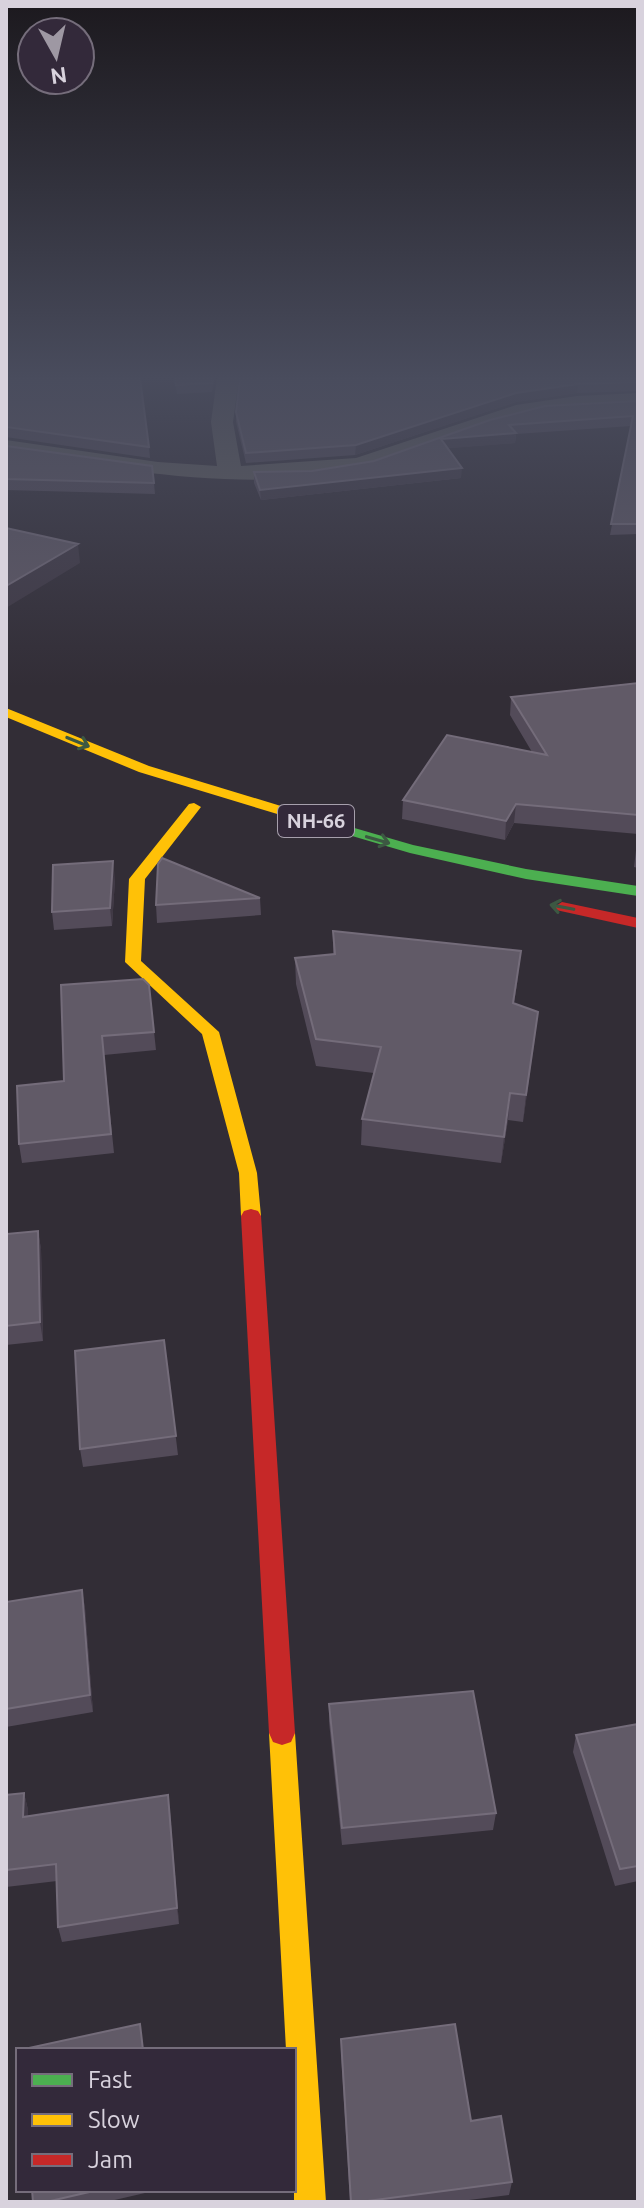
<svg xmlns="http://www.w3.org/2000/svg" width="644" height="2208" font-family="Ubuntu,sans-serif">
<rect width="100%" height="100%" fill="#322d36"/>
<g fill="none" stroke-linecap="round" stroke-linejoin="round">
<path fill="#646361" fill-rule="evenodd" d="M 217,378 L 239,378 L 233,422 L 241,466 L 356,458 L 516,405 L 577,396 L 638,393 L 638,407 C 587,406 537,410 488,427 C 444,442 403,464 356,472 C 238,492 123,469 6,454 L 6,440 L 158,462 L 217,466 L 211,422 Z"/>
<path fill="#4caf50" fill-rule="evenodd" d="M 289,809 L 413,845 L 526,869 L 638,886 L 638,896 L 526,879 L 410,853 L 284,816 L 282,813 Z"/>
<path fill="#ffc107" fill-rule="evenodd" d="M 6,708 L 149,766 L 294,810 L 296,813 L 289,817 L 284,816 L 139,772 L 6,717 Z
M 194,803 L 201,807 L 145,879 L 141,961 L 219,1032 L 257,1173 L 261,1216 L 258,1221 L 244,1221 L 241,1216 L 239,1173 L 202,1034 L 125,962 L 129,879 L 189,804 Z
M 282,1721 L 291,1724 L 295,1733 L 326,2202 L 294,2202 L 294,2050 L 286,2050 L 269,1733 L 273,1724 Z"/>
<path fill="#c62828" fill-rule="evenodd" d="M 562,902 L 638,918 L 638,928 L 556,910 L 554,907 Z
M 251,1209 L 258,1211 L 261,1216 L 295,1733 L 291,1742 L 282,1745 L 273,1742 L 269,1733 L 241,1216 L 244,1211 Z"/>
</g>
<path fill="#534b59" d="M 6,378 L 149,447 L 150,458 L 6,437 Z
M 174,378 L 215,378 L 212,392 L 177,394 Z
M 638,378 L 638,391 L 577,393 L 516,402 L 355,455 L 246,463 L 236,422 L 236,412 Z
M 638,401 L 638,534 L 610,535 L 631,426 L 516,434 L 515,443 L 447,448 L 461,478 L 261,500 L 254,483 L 254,472 L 312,471 L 374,461 L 490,420 Z
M 6,446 L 154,483 L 155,494 L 6,490 Z
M 638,683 L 638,868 L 634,867 L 638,834 L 514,823 L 505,840 L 402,819 L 403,800 L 532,752 L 510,715 L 511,697 Z
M 115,879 L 112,926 L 54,930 L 52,912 Z
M 260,898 L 261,915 L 157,923 L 156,905 Z
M 333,931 L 518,977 L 514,1003 L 538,1012 L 523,1122 L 508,1120 L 501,1163 L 361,1145 L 362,1119 L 374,1073 L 316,1066 L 296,984 L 295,958 L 333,954 Z
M 61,985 L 149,985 L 156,1050 L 104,1055 L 114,1153 L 22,1163 L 19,1144 L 64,1081 Z
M 6,1231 L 7,1234 L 38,1231 L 41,1249 L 43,1341 L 6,1345 Z
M 164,1340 L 178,1455 L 83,1467 L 80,1449 Z
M 82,1590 L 85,1608 L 93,1712 L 6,1727 L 6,1602 Z
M 329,1704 L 496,1813 L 493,1830 L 342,1845 L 329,1722 Z
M 638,1724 L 638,1881 L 615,1886 L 573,1752 L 576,1735 Z
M 24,1793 L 28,1810 L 28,1816 L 170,1812 L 179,1924 L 62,1942 L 58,1927 L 57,1881 L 6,1887 L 6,1795 Z
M 341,2039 L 471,2121 L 512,2182 L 509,2195 L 453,2202 L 350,2202 L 341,2053 Z
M 32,2190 L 158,2190 L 106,2202 L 33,2202 Z"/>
<path fill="#403945" d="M 578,384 L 577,393 L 516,402 L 355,455 L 356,445 L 516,393 Z
M 516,433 L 515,443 L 440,449 L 441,439 Z
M 462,468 L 461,478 L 261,500 L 260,490 Z
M 78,544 L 80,563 L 6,608 L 6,586 Z
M 516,804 L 514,823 L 505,840 L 506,821 Z
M 113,861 L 115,879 L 112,926 L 110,908 Z
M 521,951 L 518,977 L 510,1029 L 513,1003 Z
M 538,1012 L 535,1039 L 523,1122 L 526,1095 Z
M 510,1093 L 508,1120 L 501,1163 L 504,1137 Z
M 38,1231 L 41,1249 L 43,1341 L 40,1322 Z
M 82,1590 L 85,1608 L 93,1712 L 90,1695 Z
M 24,1793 L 28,1810 L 28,1833 L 23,1817 Z
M 168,1795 L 170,1812 L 179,1924 L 177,1908 Z"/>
<path fill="#615a67" stroke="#746c7a" stroke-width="2" d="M 6,378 L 140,378 L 149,447 L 6,427 Z
M 175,378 L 213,378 L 212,383 L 176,385 Z
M 240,378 L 638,378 L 638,382 L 578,384 L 516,393 L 356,445 L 246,453 L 236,412 Z
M 638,401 L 638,524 L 611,524 L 633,416 L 509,425 L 516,433 L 441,439 L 462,468 L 260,490 L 254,472 L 312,471 L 374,461 L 490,420 L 545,406 Z
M 6,446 L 152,466 L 154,483 L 6,479 Z
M 6,528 L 78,544 L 6,586 Z
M 638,683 L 638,815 L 516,804 L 506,821 L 403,800 L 447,735 L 547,755 L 511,697 Z
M 162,858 L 260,898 L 156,905 L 158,864 Z
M 113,861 L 110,908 L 52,912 L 53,865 Z
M 333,931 L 521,951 L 513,1003 L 538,1012 L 526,1095 L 510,1093 L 504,1137 L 362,1119 L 381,1047 L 316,1039 L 295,958 L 335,954 Z
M 143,979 L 149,985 L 154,1032 L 102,1036 L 111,1134 L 19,1144 L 17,1086 L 64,1081 L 61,985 Z
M 6,1231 L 7,1234 L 38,1231 L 40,1322 L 6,1326 Z
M 164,1340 L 176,1436 L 80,1449 L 75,1351 Z
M 82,1590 L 90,1695 L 6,1709 L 6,1602 Z
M 473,1691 L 496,1813 L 342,1828 L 329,1704 Z
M 638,1724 L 638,1866 L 620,1869 L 576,1735 Z
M 24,1793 L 23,1817 L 168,1795 L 177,1908 L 58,1927 L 56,1864 L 6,1870 L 6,1795 Z
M 140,2024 L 143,2050 L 24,2050 L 24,2049 Z
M 455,2024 L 471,2121 L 501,2116 L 512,2182 L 360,2202 L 351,2202 L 341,2039 Z
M 32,2190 L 98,2190 L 46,2202 L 33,2202 Z"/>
<defs><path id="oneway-shaft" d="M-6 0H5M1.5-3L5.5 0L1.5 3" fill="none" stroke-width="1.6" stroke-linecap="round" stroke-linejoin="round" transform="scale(2)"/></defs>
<g stroke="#3c5842">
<use href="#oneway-shaft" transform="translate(78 742) rotate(22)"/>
<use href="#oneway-shaft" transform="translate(378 840) rotate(16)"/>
<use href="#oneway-shaft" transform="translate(562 907) rotate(-169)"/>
</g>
<linearGradient id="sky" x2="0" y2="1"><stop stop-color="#1c191e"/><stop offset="0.55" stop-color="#494c5d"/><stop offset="1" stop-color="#494c5d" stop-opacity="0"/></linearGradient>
<rect width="644" height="687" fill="url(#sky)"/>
<g text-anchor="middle" stroke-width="6" stroke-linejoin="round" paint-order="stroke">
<rect fill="#33293a" stroke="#a69fac" stroke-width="2" x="278" y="805" width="76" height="32" rx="6"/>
<g font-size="20" font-weight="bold" fill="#d8d2dd">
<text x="316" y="828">NH-66</text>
</g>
</g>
<rect width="644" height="2208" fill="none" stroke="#d8d2dd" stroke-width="16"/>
<rect x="16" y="2048" width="280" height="144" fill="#33293a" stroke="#756d7b" stroke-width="2"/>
<rect x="32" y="2074" width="40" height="12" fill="#4caf50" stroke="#756d7b" stroke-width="2"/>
<text x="88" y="2088" font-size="24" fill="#d8d2dd">Fast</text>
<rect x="32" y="2114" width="40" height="12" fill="#ffc107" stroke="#756d7b" stroke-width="2"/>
<text x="88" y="2128" font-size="24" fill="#d8d2dd">Slow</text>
<rect x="32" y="2154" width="40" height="12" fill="#c62828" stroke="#756d7b" stroke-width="2"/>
<text x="88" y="2168" font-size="24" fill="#d8d2dd">Jam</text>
<g transform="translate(56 56) rotate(172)"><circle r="38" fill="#33293a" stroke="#756d7b" stroke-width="2"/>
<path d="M0-6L14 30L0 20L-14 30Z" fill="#9e98a3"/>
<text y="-12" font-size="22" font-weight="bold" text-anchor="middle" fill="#d8d2dd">N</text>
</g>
</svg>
